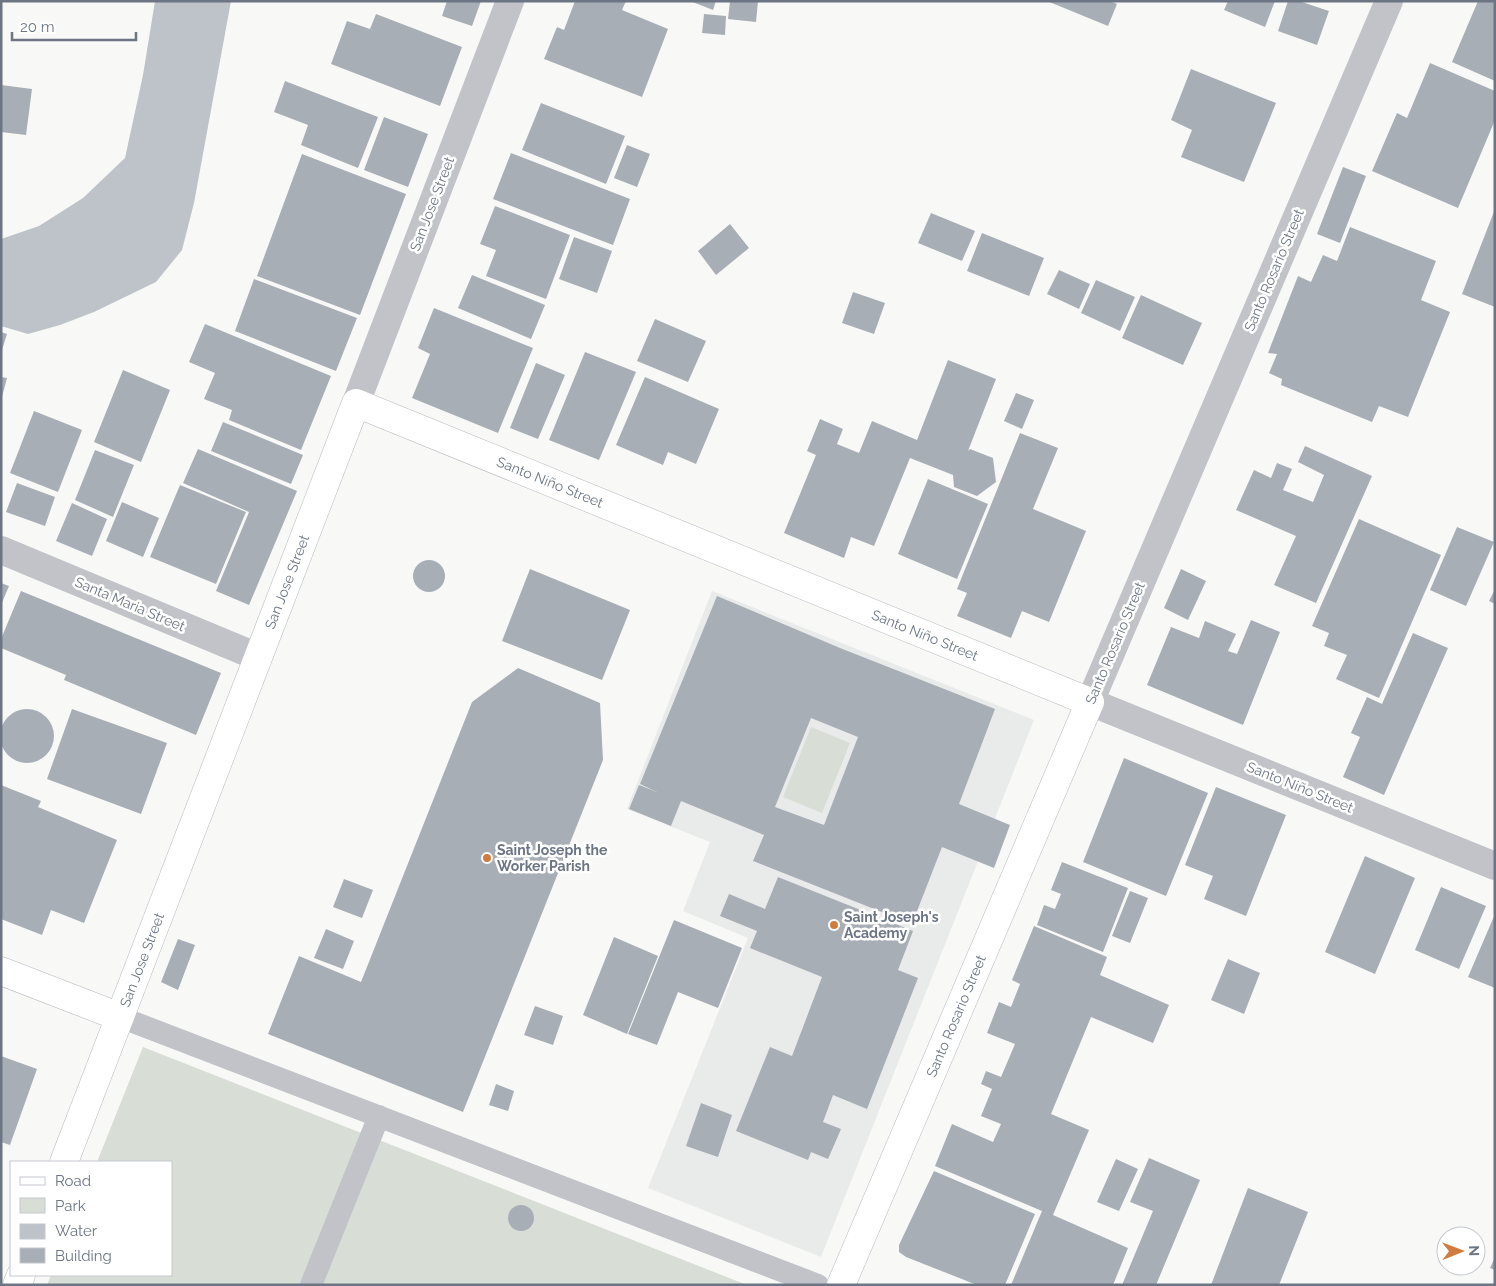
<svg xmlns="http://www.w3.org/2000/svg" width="1496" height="1286" font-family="Raleway,sans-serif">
<rect width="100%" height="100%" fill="#f8f9f7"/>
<path fill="#e9eaea" d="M 712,591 L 1034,720 L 821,1257 L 648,1188 L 748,938 L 683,911 L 710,842 L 627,809 Z"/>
<path fill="#d8ddd6" d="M 811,727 L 850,743 L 822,813 L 783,797 Z
M 143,1047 L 747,1285 L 47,1285 L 51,1275 L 171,1275 L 171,1162 L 97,1162 Z"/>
<path fill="#bdc3c9" d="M 155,1 L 231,1 L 194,203 L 182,250 L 156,282 L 94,312 L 60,325 L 28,334 L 1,326 L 1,239 L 39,226 L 83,198 L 125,158 L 143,75 Z"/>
<path fill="#a8aeb5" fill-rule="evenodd" d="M 447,1 L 481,1 L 472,26 L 442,16 Z
M 575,1 L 626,1 L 622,10 L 668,29 L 642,97 L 544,59 L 557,27 L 564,30 Z
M 690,1 L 716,1 L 713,10 Z
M 730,1 L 758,1 L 756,22 L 728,19 Z
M 1047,1 L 1110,1 L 1117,4 L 1108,26 Z
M 1228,1 L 1275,1 L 1265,27 L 1224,10 Z
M 1288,1 L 1299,1 L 1329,11 L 1317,45 L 1278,31 Z
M 1478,1 L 1495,1 L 1495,81 L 1452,62 Z
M 376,14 L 462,47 L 440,106 L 331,64 L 347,21 L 370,29 Z
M 704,14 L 726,16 L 725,35 L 702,33 Z
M 1430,63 L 1495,91 L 1495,120 L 1458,208 L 1372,171 L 1397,113 L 1407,118 Z
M 1191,69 L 1276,103 L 1244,182 L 1181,157 L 1192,130 L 1171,120 Z
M 285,81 L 378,117 L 358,168 L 301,145 L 308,125 L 274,112 Z
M 1,85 L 32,89 L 26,135 L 1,132 Z
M 541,103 L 625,136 L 606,184 L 522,150 Z
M 384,117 L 428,134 L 408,187 L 364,170 Z
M 627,145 L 650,154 L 637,187 L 614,178 Z
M 511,153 L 630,199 L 613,245 L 493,199 Z
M 302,154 L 406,194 L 360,315 L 257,276 Z
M 1343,167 L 1366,176 L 1340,243 L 1317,234 Z
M 495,206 L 570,235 L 546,299 L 486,276 L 496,250 L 480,244 Z
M 1495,209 L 1495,307 L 1462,294 Z
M 931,213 L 975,231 L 962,261 L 918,243 Z
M 730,224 L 749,248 L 716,275 L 698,251 Z
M 1350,227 L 1436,261 L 1421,300 L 1450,312 L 1408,417 L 1379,406 L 1372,422 L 1281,385 L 1282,379 L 1269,373 L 1277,354 L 1268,353 L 1298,276 L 1311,282 L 1323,255 L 1337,261 Z
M 982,233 L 1044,258 L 1029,296 L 967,271 Z
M 574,237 L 612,251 L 597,293 L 559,279 Z
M 1059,270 L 1090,284 L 1079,309 L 1047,294 Z
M 472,275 L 545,305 L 531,339 L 458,308 Z
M 254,279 L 357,318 L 336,371 L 235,331 Z
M 1096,280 L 1135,297 L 1120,331 L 1081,313 Z
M 853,292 L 885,303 L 874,334 L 842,323 Z
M 1141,295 L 1202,323 L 1183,365 L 1122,338 Z
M 434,308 L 533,348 L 498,433 L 412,398 L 430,354 L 418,348 Z
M 655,319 L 706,341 L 688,382 L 637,361 Z
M 205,324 L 331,376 L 301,450 L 229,420 L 232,410 L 204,399 L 215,373 L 189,362 Z
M 1,332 L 7,334 L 2,350 L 1,350 Z
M 585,352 L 636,372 L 599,460 L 549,440 Z
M 948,360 L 996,379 L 968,451 L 970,449 L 993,458 L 996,482 L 977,496 L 954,487 L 953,475 L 910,458 L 874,546 L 851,537 L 844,558 L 784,533 L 816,455 L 807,451 L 820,419 L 843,429 L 837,444 L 859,453 L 872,421 L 917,440 Z
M 536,363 L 565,375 L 538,439 L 510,428 Z
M 123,370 L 170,390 L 141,462 L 94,442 Z
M 1,377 L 7,378 L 2,397 L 1,397 Z
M 645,377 L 719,409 L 696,464 L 668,452 L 663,465 L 616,445 Z
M 1016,393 L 1034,400 L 1022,429 L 1004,421 Z
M 34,411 L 82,430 L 58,492 L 10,473 Z
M 223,422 L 303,455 L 291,484 L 211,451 Z
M 1020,433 L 1058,448 L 1033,509 L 1086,531 L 1049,622 L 1022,611 L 1011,638 L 957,616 L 967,593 L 957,589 Z
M 1305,446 L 1372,476 L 1316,603 L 1274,585 L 1296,536 L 1236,510 L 1254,470 L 1271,478 L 1277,463 L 1292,469 L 1283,490 L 1313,502 L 1324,475 L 1298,462 Z
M 198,449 L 297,491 L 249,605 L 216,591 L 249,512 L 183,483 Z
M 95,450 L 134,465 L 113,517 L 75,500 Z
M 928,479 L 988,504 L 957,579 L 898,554 Z
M 17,483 L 55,497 L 45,526 L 6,512 Z
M 180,485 L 246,512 L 216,584 L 150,557 Z
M 122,502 L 159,518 L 143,557 L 106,541 Z
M 72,503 L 107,519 L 92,556 L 56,541 Z
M 1359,519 L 1441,555 L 1379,698 L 1336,679 L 1347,655 L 1324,646 L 1329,633 L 1312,626 Z
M 1457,527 L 1494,542 L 1466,606 L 1430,590 Z
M413 576a16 16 0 1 1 32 0a16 16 0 1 1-32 0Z
M 530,569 L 630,610 L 602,680 L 502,641 Z
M 1181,569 L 1206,581 L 1188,620 L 1164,608 Z
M 1,583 L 9,586 L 1,605 Z
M 1495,589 L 1495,604 L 1489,601 Z
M 21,591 L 221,673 L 196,735 L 64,680 L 66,675 L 1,648 L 1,639 Z
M 717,596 L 840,648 L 995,709 L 959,804 L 1010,825 L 994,868 L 942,847 L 912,924 L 753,861 L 764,835 L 681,801 L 671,826 L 629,809 L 639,785 L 657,792 L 640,784 ZM 811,718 L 858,737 L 824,825 L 775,807 Z
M 1251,620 L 1280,632 L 1243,725 L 1147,685 L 1171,627 L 1199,638 L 1205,621 L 1236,634 L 1228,651 L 1237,654 Z
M 1413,633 L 1448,648 L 1384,795 L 1343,777 L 1360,737 L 1351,733 L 1367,697 L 1382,704 Z
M 518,668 L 600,703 L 603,760 L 463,1112 L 268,1034 L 299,956 L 361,982 L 472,702 Z
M 72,709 L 167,743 L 141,814 L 47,779 Z
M0 736a27 27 0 1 1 54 0a27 27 0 1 1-54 0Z
M 1124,758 L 1208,793 L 1166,896 L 1083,862 Z
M 1,785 L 41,801 L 38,807 L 117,840 L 84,923 L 51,910 L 42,935 L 1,919 Z
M 1216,787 L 1286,815 L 1246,916 L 1204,899 L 1213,876 L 1185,865 Z
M 1365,856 L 1415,878 L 1375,974 L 1325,952 Z
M 1062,862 L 1128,888 L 1103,952 L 1037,925 L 1044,905 L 1055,909 L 1061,894 L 1051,890 Z
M 778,877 L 913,931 L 898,970 L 918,978 L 867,1109 L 833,1095 L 823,1122 L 841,1129 L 828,1159 L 811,1152 L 808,1160 L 736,1131 L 770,1047 L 792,1056 L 822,977 L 750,948 L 757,931 L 720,916 L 729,894 L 765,909 Z
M 344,879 L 373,890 L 362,918 L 333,907 Z
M 1441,887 L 1486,906 L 1459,969 L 1415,950 Z
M 1130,891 L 1148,898 L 1130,943 L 1112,936 Z
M 1495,914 L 1495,988 L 1468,977 Z
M 674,920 L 742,948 L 718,1008 L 678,992 L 657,1045 L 628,1034 Z
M 1034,926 L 1107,957 L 1100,975 L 1169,1005 L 1153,1043 L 1091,1017 L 1051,1114 L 1089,1130 L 1053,1215 L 1128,1248 L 1113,1285 L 1011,1285 L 1042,1211 L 935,1166 L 952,1124 L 993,1142 L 1001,1124 L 981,1116 L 992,1089 L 981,1084 L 986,1071 L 1001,1077 L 1015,1044 L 987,1033 L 999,1002 L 1011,1007 L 1020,984 L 1012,980 Z
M 326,929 L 354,941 L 343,969 L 314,958 Z
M 614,937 L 658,956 L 627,1034 L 583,1015 Z
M 178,939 L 195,945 L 178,990 L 161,982 Z
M 1228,959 L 1260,973 L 1244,1014 L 1211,1000 Z
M 535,1006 L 563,1016 L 553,1045 L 524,1035 Z
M 1,1056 L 37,1069 L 10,1145 L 1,1142 Z
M 496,1084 L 514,1091 L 508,1111 L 489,1105 Z
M 701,1103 L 732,1115 L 718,1157 L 686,1146 Z
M 1149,1158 L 1200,1180 L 1156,1285 L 1122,1285 L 1153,1211 L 1130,1202 Z
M 1116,1159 L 1138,1169 L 1119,1211 L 1097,1202 Z
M 934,1171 L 1035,1214 L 1005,1285 L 977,1285 L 906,1257 L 899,1252 L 899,1245 Z
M 1248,1188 L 1308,1212 L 1279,1285 L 1211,1285 Z
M508 1218a13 13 0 1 1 26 0a13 13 0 1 1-26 0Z
M 1495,1257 L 1495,1270 L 1490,1268 Z"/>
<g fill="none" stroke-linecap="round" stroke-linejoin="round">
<defs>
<path id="secondary" d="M 1,971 L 120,1017
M 64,1162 L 356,403 L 1090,702 L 841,1285
M 17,1285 L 21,1275"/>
</defs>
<use href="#secondary" stroke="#b6b9be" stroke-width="29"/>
<path stroke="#c1c3c8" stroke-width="22" d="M 120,1017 L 818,1285
M 311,1285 L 379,1116"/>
<path stroke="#c1c3c8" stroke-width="28" d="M 1389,1 L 1090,702 L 1495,866
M 356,403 L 510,1
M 1,550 L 258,657"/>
<use href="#secondary" stroke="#fff" stroke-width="28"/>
</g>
<g fill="#d17b3f" stroke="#fff" stroke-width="2">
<circle cx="487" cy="858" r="5"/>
<circle cx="834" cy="925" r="5"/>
</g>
<g text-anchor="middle" stroke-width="5" stroke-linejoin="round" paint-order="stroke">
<g font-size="14" fill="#6b7584" stroke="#fff">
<text transform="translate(432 204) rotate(-69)" y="5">San Jose Street</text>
<text transform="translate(1274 270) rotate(-67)" y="5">Santo Rosario Street</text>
<text transform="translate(550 482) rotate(22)" y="5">Santo Niño Street</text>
<text transform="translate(287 582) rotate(-69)" y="5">San Jose Street</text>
<text transform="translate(130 604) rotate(23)" y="5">Santa Maria Street</text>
<text transform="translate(925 635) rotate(22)" y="5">Santo Niño Street</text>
<text transform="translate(1115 643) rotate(-67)" y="5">Santo Rosario Street</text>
<text transform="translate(1300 787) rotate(22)" y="5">Santo Niño Street</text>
<text transform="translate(142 960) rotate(-69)" y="5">San Jose Street</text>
<text transform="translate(956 1016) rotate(-67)" y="5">Santo Rosario Street</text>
</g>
<g font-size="14" font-weight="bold" fill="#6b7584" stroke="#fff" text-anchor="start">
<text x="497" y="855">Saint Joseph the<tspan x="497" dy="16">Worker Parish</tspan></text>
<text x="844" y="922">Saint Joseph's<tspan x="844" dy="16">Academy</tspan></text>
</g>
</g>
<rect width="1496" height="1286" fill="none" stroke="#6b7584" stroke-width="5"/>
<rect x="10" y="1161" width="162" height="115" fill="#ffffff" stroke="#c4c8ce"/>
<rect x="20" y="1177" width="25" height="8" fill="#ffffff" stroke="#c4c8ce"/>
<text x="55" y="1186" font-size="15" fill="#6b7584">Road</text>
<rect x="20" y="1198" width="25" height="15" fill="#d8ddd6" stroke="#c4c8ce"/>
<text x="55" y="1211" font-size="15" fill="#6b7584">Park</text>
<rect x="20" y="1224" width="25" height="15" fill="#bdc3c9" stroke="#c4c8ce"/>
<text x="55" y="1236" font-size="15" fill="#6b7584">Water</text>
<rect x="20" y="1248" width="25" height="15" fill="#a8aeb5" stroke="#c4c8ce"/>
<text x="55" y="1261" font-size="15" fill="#6b7584">Building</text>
<g transform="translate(1461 1251) rotate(89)"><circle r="24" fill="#ffffff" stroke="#c4c8ce"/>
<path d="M0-4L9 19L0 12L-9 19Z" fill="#d17b3f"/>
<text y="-8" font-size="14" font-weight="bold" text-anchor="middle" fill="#6b7584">N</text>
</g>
<path d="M12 32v8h124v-8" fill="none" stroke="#6b7584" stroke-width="2.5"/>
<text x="20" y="32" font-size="15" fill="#6b7584" stroke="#ffffff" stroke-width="4" paint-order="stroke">20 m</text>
</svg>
